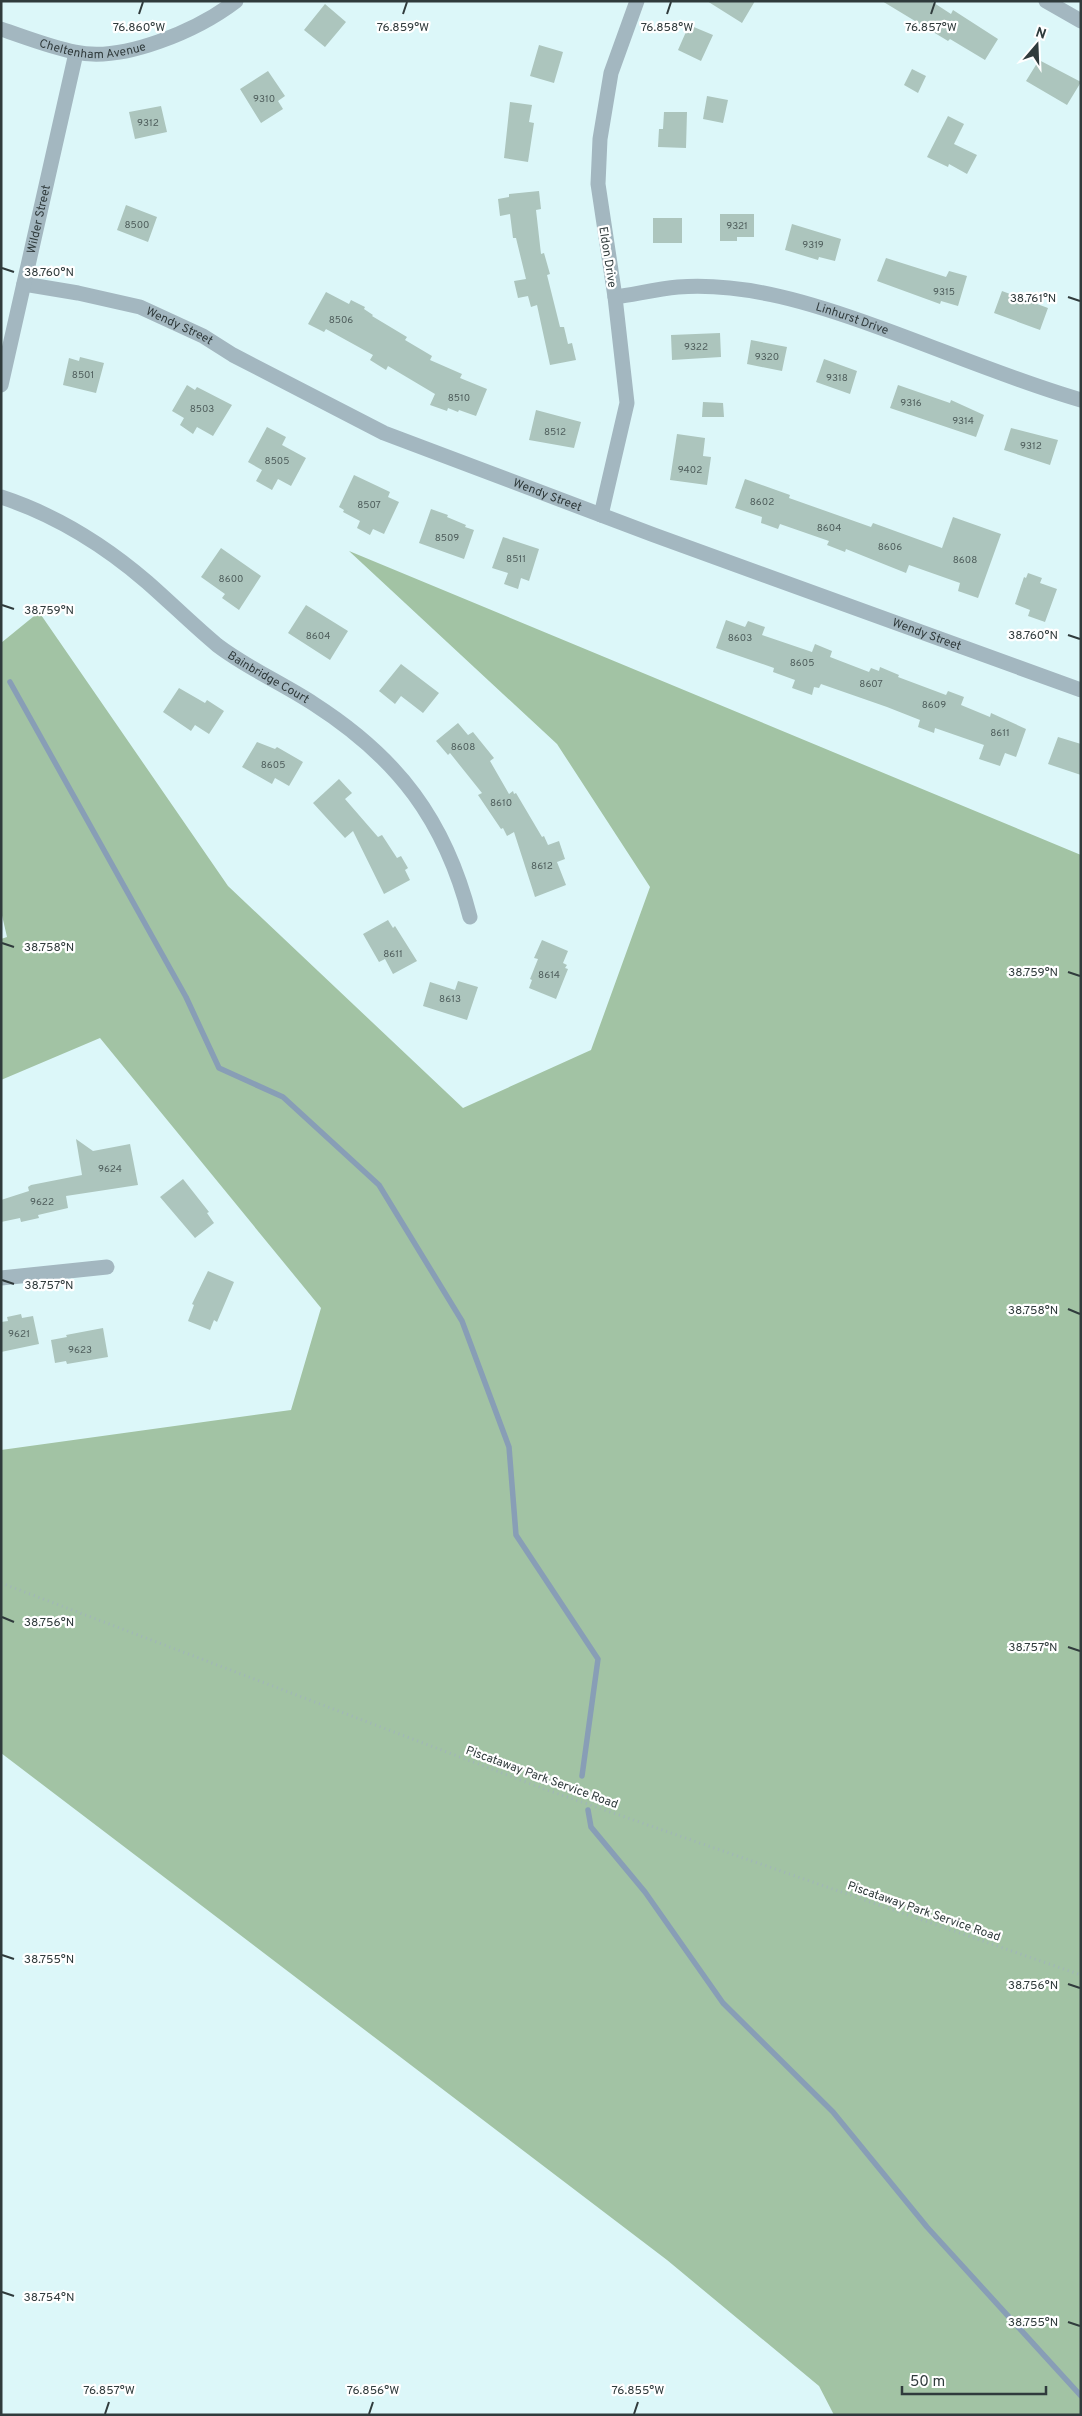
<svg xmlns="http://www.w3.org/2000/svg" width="1082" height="2416" font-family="Overpass,sans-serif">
<rect width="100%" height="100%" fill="#dcf7f9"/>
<path fill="#a2c3a4" d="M 349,551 L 1081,855 L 1081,2415 L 834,2415 L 819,2386 L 667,2260 L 1,1753 L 1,1450 L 291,1410 L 321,1308 L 100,1038 L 1,1080 L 1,939 L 7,937 L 1,911 L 1,643 L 39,612 L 228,886 L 463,1108 L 591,1050 L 650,887 L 557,744 Z"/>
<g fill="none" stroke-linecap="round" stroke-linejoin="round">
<path stroke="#889eb6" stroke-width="5.5" d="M 10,682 L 186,997 L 219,1068 L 283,1097 L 379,1185 L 462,1321 L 509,1447 L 516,1535 L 598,1659 L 582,1776
M 588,1810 L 591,1827 L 645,1892 L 723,2003 L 833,2112 L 927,2227 L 1081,2396"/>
</g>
<path fill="#acc5bd" d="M 707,1 L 755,1 L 742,23 Z
M 882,1 L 931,1 L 951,14 L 953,10 L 998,39 L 985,60 L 950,39 L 948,41 Z
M 325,4 L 346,22 L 325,47 L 304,30 Z
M 689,25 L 713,35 L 701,61 L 678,50 Z
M 539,45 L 563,52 L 554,83 L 530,76 Z
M 1039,60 L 1081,82 L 1067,105 L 1026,81 Z
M 912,69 L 926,76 L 918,93 L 904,85 Z
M 268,71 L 285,96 L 278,101 L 283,109 L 261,123 L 240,89 Z
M 707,96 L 728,100 L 723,123 L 703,119 Z
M 510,102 L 532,105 L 529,122 L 534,123 L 528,162 L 504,158 Z
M 161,106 L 167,132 L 135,139 L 129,112 Z
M 664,112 L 687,112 L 686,148 L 658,147 L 659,129 L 663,129 Z
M 948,116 L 964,124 L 954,144 L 977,155 L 967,174 L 949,164 L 948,167 L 927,157 Z
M 539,191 L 541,209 L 536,210 L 541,254 L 544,253 L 550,274 L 547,275 L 560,327 L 564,327 L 568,344 L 572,343 L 576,360 L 550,365 L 537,305 L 531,307 L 528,296 L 518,298 L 514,281 L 526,279 L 516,238 L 513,238 L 510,214 L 500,216 L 498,199 L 509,197 L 509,194 Z
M 126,205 L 157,217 L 148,242 L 117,230 Z
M 720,214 L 754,214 L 754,237 L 737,237 L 737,241 L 720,241 Z
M 653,218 L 682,218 L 682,243 L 653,243 Z
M 792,224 L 841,239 L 835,261 L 819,257 L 818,260 L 785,250 Z
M 886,258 L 946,277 L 949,271 L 967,276 L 958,306 L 941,301 L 940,304 L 877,281 Z
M 1002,291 L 1048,308 L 1040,330 L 994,313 Z
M 326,292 L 349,304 L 351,300 L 365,307 L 364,309 L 373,315 L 372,316 L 407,337 L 405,340 L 432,356 L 430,360 L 462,374 L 460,378 L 487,389 L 476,416 L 459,410 L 458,412 L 448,408 L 447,411 L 430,405 L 435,394 L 388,366 L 386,370 L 370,360 L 373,355 L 326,329 L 324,332 L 308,324 Z
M 720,333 L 721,357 L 672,360 L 671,335 Z
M 751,340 L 787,347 L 782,371 L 747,364 Z
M 80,357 L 104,363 L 96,393 L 63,385 L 69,358 L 79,361 Z
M 824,359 L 857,371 L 850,394 L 816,382 Z
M 187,385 L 195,390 L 197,387 L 232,405 L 213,436 L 197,427 L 193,434 L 180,425 L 184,418 L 172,411 Z
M 898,385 L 950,403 L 951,400 L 984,415 L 976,437 L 890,408 Z
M 703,402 L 723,403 L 724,417 L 702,417 Z
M 536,410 L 581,422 L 574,448 L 529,440 Z
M 267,427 L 286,437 L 282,445 L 306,458 L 291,486 L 278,479 L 272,490 L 256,481 L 262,470 L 248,462 Z
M 1011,428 L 1058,440 L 1050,465 L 1004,450 Z
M 677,434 L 705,438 L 703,456 L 711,457 L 707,485 L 670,480 Z
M 354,475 L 390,492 L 388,497 L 399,502 L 384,534 L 373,529 L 370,535 L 357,528 L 360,521 L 343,512 L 344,510 L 339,507 Z
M 745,479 L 790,495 L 789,498 L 871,527 L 873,523 L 942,548 L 953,517 L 1001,534 L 978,598 L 958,591 L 960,583 L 909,565 L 906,573 L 846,549 L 845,552 L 827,545 L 829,541 L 780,524 L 778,529 L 761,523 L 762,517 L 735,508 Z
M 431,509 L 448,515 L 447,517 L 466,525 L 465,527 L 474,530 L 464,559 L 419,543 Z
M 503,537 L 539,549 L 529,581 L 521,578 L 518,589 L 504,584 L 508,573 L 492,568 Z
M 221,548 L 261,576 L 239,610 L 222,598 L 225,594 L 201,577 Z
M 1028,573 L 1042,578 L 1040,583 L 1057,589 L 1045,622 L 1028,616 L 1030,610 L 1015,604 L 1024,577 L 1026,578 Z
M 306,605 L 348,631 L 330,660 L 288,633 Z
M 726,620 L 745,627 L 748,621 L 765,627 L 762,635 L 812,652 L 815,644 L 832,651 L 830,657 L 869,672 L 871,668 L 879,671 L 880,667 L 899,675 L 898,677 L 946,695 L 948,691 L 964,697 L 961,705 L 990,717 L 991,713 L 1026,729 L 1016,757 L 1005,753 L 1000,766 L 979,759 L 984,745 L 935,728 L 934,733 L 918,727 L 920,720 L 887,707 L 821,684 L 819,688 L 814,687 L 812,695 L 792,688 L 795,680 L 773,672 L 774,668 L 716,648 Z
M 401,664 L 439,693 L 423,713 L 401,696 L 395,704 L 379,691 Z
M 179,688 L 205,703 L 207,700 L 224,711 L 209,734 L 195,725 L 191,731 L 163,712 Z
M 458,723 L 468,735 L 473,732 L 494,758 L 490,761 L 509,794 L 513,791 L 514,794 L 516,793 L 542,837 L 544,836 L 548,845 L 559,841 L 565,859 L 557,862 L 566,885 L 535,897 L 514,832 L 507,836 L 503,828 L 501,829 L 478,795 L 482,793 L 450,753 L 448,755 L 436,741 Z
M 1058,737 L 1081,744 L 1081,775 L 1048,764 Z
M 257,742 L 275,749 L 277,747 L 303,762 L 289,786 L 275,778 L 272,784 L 242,767 Z
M 339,779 L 352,793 L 345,799 L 378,837 L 382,835 L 397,858 L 401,856 L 408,868 L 405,870 L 410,880 L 384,894 L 353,831 L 345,838 L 313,803 Z
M 388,920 L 393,928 L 395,926 L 417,961 L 393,974 L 385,959 L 379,962 L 363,934 Z
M 542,940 L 568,951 L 563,963 L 567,965 L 565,968 L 568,969 L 556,999 L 529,988 L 532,980 L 530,979 L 538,959 L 534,958 Z
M 458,981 L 478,987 L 467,1020 L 423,1006 L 430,982 L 455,990 Z
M 76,1139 L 93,1151 L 130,1144 L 138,1185 L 66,1196 L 68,1208 L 38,1215 L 39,1218 L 21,1222 L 20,1218 L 1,1222 L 1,1200 L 29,1191 L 28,1187 L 31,1185 L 82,1175 Z
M 183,1179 L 209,1212 L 207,1213 L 214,1223 L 195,1238 L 160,1197 Z
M 208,1271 L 234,1282 L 217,1322 L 214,1320 L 210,1330 L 188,1321 L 194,1305 L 192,1304 Z
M 21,1314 L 22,1318 L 33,1316 L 39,1344 L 1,1352 L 1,1322 L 8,1321 L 7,1317 Z
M 103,1328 L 108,1357 L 67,1364 L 66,1361 L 55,1363 L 51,1340 L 67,1337 L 66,1335 Z"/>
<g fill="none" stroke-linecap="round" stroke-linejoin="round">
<path stroke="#a1b6b8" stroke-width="3" stroke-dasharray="1 4" stroke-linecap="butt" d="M 1,1583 L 547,1790 L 1081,1975"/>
<g stroke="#a3b7c0" stroke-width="15">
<path d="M 1046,1 L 1081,21"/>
<path id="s1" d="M 1,29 C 25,37 50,47 75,52 C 123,63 198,30 236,1"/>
<path id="s2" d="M 24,284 L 78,293 L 140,307 L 203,336 L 233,355 L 384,433 L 654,535 L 1081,690"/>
<path id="s3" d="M 615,297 C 636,294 657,289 678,287 C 746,282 815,304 878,327 C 945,351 1012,380 1081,400"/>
<path id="s4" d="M 1,385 L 76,53"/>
<path id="s5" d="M 1,497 C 56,515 104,545 147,582 C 171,603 193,625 217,645 C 247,668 282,683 314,704 C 398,758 445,820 470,917"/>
<path d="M 601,515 L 627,403 L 615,297 L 598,184 L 600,139 L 611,73 L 637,1"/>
<path d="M 1,1278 L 107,1267"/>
</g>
</g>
<path fill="none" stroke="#303b3c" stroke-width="2" d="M 139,14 L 143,2M 403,14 L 407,2M 667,14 L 671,2M 931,14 L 935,2M 2,268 L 14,272M 1068,297 L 1080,301M 2,605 L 14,609M 1068,635 L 1080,639M 2,943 L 14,947M 1068,972 L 1080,976M 2,1280 L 14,1284M 1068,1309 L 1080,1314M 2,1617 L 14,1622M 1068,1647 L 1080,1651M 2,1955 L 14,1959M 1068,1984 L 1080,1988M 2,2292 L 14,2296M 1068,2322 L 1080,2326M 105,2414 L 109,2402M 369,2414 L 373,2402M 634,2414 L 638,2402"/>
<g text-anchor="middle" stroke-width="4.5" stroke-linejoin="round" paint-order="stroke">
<g font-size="10" fill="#4f5e5c">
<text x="264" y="102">9310</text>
<text x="148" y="126">9312</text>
<text x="137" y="228">8500</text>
<text x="737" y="229">9321</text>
<text x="813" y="248">9319</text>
<text x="944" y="295">9315</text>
<text x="341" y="323">8506</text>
<text x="696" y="350">9322</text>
<text x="767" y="360">9320</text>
<text x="83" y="378">8501</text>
<text x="837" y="381">9318</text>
<text x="459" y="401">8510</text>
<text x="911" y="406">9316</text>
<text x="202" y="412">8503</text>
<text x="963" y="424">9314</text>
<text x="555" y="435">8512</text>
<text x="1031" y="449">9312</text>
<text x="277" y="464">8505</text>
<text x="690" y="473">9402</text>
<text x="762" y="505">8602</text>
<text x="369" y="508">8507</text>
<text x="829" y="531">8604</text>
<text x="447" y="541">8509</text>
<text x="890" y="550">8606</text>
<text x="516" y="562">8511</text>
<text x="965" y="563">8608</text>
<text x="231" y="582">8600</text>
<text x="318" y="639">8604</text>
<text x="740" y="641">8603</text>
<text x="802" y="666">8605</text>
<text x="871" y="687">8607</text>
<text x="934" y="708">8609</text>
<text x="1000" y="736">8611</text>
<text x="463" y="750">8608</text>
<text x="273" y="768">8605</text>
<text x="501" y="806">8610</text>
<text x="542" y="869">8612</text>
<text x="393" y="957">8611</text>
<text x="549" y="978">8614</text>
<text x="450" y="1002">8613</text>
<text x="110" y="1172">9624</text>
<text x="42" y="1205">9622</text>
<text x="19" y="1337">9621</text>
<text x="80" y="1353">9623</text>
</g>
<g font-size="12" fill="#303b3c" stroke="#fff">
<text dy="4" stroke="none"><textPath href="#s1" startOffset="95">Cheltenham Avenue</textPath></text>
<text dy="4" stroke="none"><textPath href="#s4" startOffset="170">Wilder Street</textPath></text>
<text transform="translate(608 257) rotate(81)" y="4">Eldon Drive</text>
<text dy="4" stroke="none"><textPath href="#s3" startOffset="242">Linhurst Drive</textPath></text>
<text dy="4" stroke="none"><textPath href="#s2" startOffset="162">Wendy Street</textPath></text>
<text dy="4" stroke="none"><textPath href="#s2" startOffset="568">Wendy Street</textPath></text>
<text dy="4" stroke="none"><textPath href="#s2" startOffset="972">Wendy Street</textPath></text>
<text dy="4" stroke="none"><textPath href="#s5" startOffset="325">Bainbridge Court</textPath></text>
<text transform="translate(542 1777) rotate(20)" y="4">Piscataway Park Service Road</text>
<text transform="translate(924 1911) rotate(19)" y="4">Piscataway Park Service Road</text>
</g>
</g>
<g font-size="12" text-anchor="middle" fill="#303b3c" stroke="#fff" stroke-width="4.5" stroke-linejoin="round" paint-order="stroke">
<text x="667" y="31">76.858°W</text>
<text x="139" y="31">76.860°W</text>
<text x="403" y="31">76.859°W</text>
<text x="931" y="31">76.857°W</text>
<text x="49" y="276">38.760°N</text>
<text x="1033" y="302">38.761°N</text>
<text x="49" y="614">38.759°N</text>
<text x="1033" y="639">38.760°N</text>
<text x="49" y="951">38.758°N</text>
<text x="1033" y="976">38.759°N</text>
<text x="49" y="1289">38.757°N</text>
<text x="1033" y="1314">38.758°N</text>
<text x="49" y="1626">38.756°N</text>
<text x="1033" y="1651">38.757°N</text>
<text x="49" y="1963">38.755°N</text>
<text x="1033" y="1989">38.756°N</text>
<text x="49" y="2301">38.754°N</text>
<text x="1033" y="2326">38.755°N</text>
<text x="109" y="2394">76.857°W</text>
<text x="373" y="2394">76.856°W</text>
<text x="638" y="2394">76.855°W</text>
</g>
<rect width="1082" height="2416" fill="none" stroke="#303b3c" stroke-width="5"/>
<g transform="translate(1037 45) rotate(19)" stroke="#ffffff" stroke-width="4" paint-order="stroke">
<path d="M0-4L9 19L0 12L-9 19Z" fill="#303b3c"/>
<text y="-8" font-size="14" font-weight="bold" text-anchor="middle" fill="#303b3c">N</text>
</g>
<path d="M902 2386v8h144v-8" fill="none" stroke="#303b3c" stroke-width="2.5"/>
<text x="910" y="2386" font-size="15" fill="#303b3c" stroke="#ffffff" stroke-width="4" paint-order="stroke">50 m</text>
</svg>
